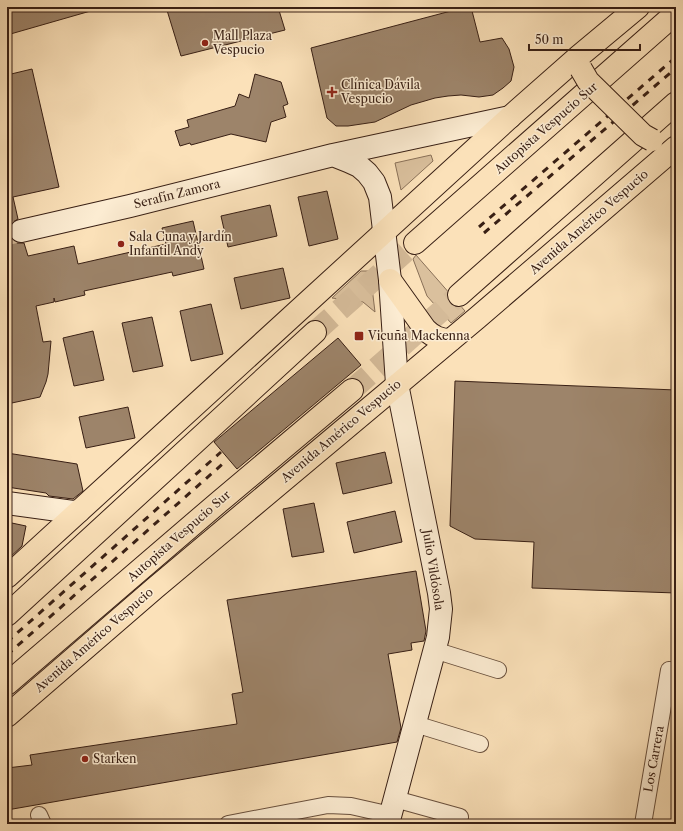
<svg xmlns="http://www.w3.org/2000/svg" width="683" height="831" font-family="'Libre Caslon Text',serif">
<rect width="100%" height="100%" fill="#fbe1b9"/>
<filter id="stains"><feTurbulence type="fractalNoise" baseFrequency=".005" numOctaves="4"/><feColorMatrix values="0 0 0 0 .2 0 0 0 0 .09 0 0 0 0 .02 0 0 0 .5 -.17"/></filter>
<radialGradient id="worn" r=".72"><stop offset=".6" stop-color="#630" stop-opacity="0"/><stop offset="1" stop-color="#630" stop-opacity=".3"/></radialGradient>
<path fill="#dac09d" stroke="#897058" d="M 431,155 L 433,161 L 401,190 L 395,163 Z
M 416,255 L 465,311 L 451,323 L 427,296 L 413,259 Z
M 361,271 L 370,271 L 375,312 L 363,302 L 332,298 Z"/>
<path fill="#9d846a" stroke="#381f14" d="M 7,7 L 93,7 L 94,10 L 7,35 Z
M 166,7 L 278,7 L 285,30 L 181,56 Z
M 466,7 L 471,7 L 480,42 L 502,38 L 509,49 L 514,67 L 511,81 L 503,88 L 493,95 L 479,97 L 461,95 L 448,96 L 435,98 L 411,105 L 375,122 L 348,126 L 336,126 L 327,118 L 311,48 Z
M 32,69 L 59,187 L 13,197 L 18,219 L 13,222 L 9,227 L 9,233 L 12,239 L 17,243 L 24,243 L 28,256 L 74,246 L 78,264 L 166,244 L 162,228 L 193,221 L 204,269 L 173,276 L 172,272 L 84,291 L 85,295 L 55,302 L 54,298 L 54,302 L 36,306 L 43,342 L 51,341 L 48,374 L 46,382 L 40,397 L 7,404 L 7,75 Z
M 255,74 L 281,82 L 288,104 L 283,106 L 286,117 L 271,122 L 266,142 L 231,134 L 191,145 L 190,143 L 180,146 L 175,131 L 189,127 L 187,120 L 235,106 L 239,94 L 249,98 Z
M 327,191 L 338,239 L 309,246 L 298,197 Z
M 270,205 L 277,236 L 228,247 L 221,216 Z
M 283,268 L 290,298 L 241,309 L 234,278 Z
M 211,304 L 223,354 L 191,361 L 180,311 Z
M 152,317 L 163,366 L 133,372 L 122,323 Z
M 93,331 L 104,380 L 74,386 L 63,338 Z
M 338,338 L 361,365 L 237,469 L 214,442 Z
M 455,381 L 676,390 L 676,593 L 532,588 L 534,542 L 475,539 L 450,526 Z
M 128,407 L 135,438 L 86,448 L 79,417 Z
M 385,452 L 392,483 L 343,494 L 336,463 Z
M 7,453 L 77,464 L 83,491 L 73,499 L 49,496 L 46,493 L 7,487 Z
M 314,503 L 324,552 L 292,557 L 283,509 Z
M 395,511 L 402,542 L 354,553 L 347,522 Z
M 7,522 L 26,526 L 22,546 L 7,560 Z
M 416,571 L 426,631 L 424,641 L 411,643 L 412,650 L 388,654 L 401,728 L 397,742 L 7,810 L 7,768 L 32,765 L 30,755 L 237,724 L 232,694 L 243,692 L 227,600 Z"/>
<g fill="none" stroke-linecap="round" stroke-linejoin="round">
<path stroke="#d4ba98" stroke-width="22" stroke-dasharray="22 11" stroke-linecap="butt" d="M 7,234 L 21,231"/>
<path stroke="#d4ba98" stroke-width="22" stroke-dasharray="22 11" stroke-linecap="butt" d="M 315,332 L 415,243
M 352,390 L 459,295"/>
<defs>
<path id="street" d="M 434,650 L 498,670
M 415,724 L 480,744
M 395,799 L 460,817
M 39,815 L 43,824
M 228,824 L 328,805 L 351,806 L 391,815
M 643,824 L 669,670"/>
<path id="secondary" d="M 333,155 L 348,161 L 359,166 L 367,173 L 374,182 L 380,197 L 390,280 L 397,384 L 439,593 L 441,609 L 438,637 L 388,824
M 21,231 L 130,206 L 333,155 L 510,117
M 7,503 L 73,512 L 79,511"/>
<path id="primary" d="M 390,280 L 425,329 C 433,337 440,340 451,340
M 7,577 L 510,117 L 578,57 L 638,7
M 7,716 L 155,588 L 477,318 L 676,147"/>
<path id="highway" d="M 415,243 L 676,13
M 459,295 L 676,103
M 7,615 L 315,332
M 7,684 L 219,502 L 352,390"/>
</defs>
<use href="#street" stroke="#69503d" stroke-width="18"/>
<use href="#secondary" stroke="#381f14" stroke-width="24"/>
<use href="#primary" stroke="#381f14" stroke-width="24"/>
<use href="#highway" stroke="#381f14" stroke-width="24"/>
<use href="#street" stroke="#fcecd2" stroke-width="16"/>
<use href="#secondary" stroke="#fcecd2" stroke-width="22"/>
<use href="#primary" stroke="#fbe1b9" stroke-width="22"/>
<use href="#highway" stroke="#fbe1b9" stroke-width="22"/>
<path stroke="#381f14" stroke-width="3" stroke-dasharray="7 7" stroke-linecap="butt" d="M 672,45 L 676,42
M 479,227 L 676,57
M 484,233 L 676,68
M 7,642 L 221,452
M 7,655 L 227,460"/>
<defs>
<path id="primary-bridge" d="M 581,69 L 588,81 L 643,135 L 652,140"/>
</defs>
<use href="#primary-bridge" stroke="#381f14" stroke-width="24" stroke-linecap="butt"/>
<use href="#primary-bridge" stroke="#fbe1b9" stroke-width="22"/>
</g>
<g fill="#8f2418" stroke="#fcecd2" stroke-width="1.5">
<circle cx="205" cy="43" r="4"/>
<path d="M330 86h4v4h4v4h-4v4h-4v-4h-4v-4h4z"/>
<circle cx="121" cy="244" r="4"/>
<rect x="354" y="331" width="10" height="10" rx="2"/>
<circle cx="85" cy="759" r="4"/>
</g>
<g text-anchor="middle" stroke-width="3" stroke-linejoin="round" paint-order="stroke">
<g font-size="12" fill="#381f14" stroke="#fcecd2" text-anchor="start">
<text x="213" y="40">Mall Plaza<tspan x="213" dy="14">Vespucio</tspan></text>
<text x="341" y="89">Clínica Dávila<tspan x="341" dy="14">Vespucio</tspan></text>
<text x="129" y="241">Sala Cuna y Jardín<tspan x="129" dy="14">Infantil Andy</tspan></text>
<text x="368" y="340">Vicuña Mackenna</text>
<text x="93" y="763">Starken</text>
</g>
<g font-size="12" fill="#381f14" stroke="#fcecd2">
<text transform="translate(546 128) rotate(-41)" y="4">Autopista Vespucio Sur</text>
<text transform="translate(177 194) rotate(-14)" y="4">Serafín Zamora</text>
<text transform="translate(589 222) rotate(-41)" y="4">Avenida Américo Vespucio</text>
<text transform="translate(341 431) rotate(-40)" y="4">Avenida Américo Vespucio</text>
<text transform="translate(179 536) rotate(-41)" y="4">Autopista Vespucio Sur</text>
<text transform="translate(433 570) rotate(81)" y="4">Julio Vildósola</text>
<text transform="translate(94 640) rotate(-41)" y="4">Avenida Américo Vespucio</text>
<text transform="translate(654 759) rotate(-80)" y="4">Los Carrera</text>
</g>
</g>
<rect width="683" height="831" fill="none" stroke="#fbe1b9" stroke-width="24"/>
<rect x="8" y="8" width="667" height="815" fill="none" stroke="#381f14" stroke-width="2"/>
<rect x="12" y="12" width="659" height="807" fill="none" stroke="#381f14"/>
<path d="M529 44v6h111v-6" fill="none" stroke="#381f14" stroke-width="2"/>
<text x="535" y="44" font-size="12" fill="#381f14" stroke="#fcecd2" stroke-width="3" paint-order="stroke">50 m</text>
<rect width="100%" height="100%" filter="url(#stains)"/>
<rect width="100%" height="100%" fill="url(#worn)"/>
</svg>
